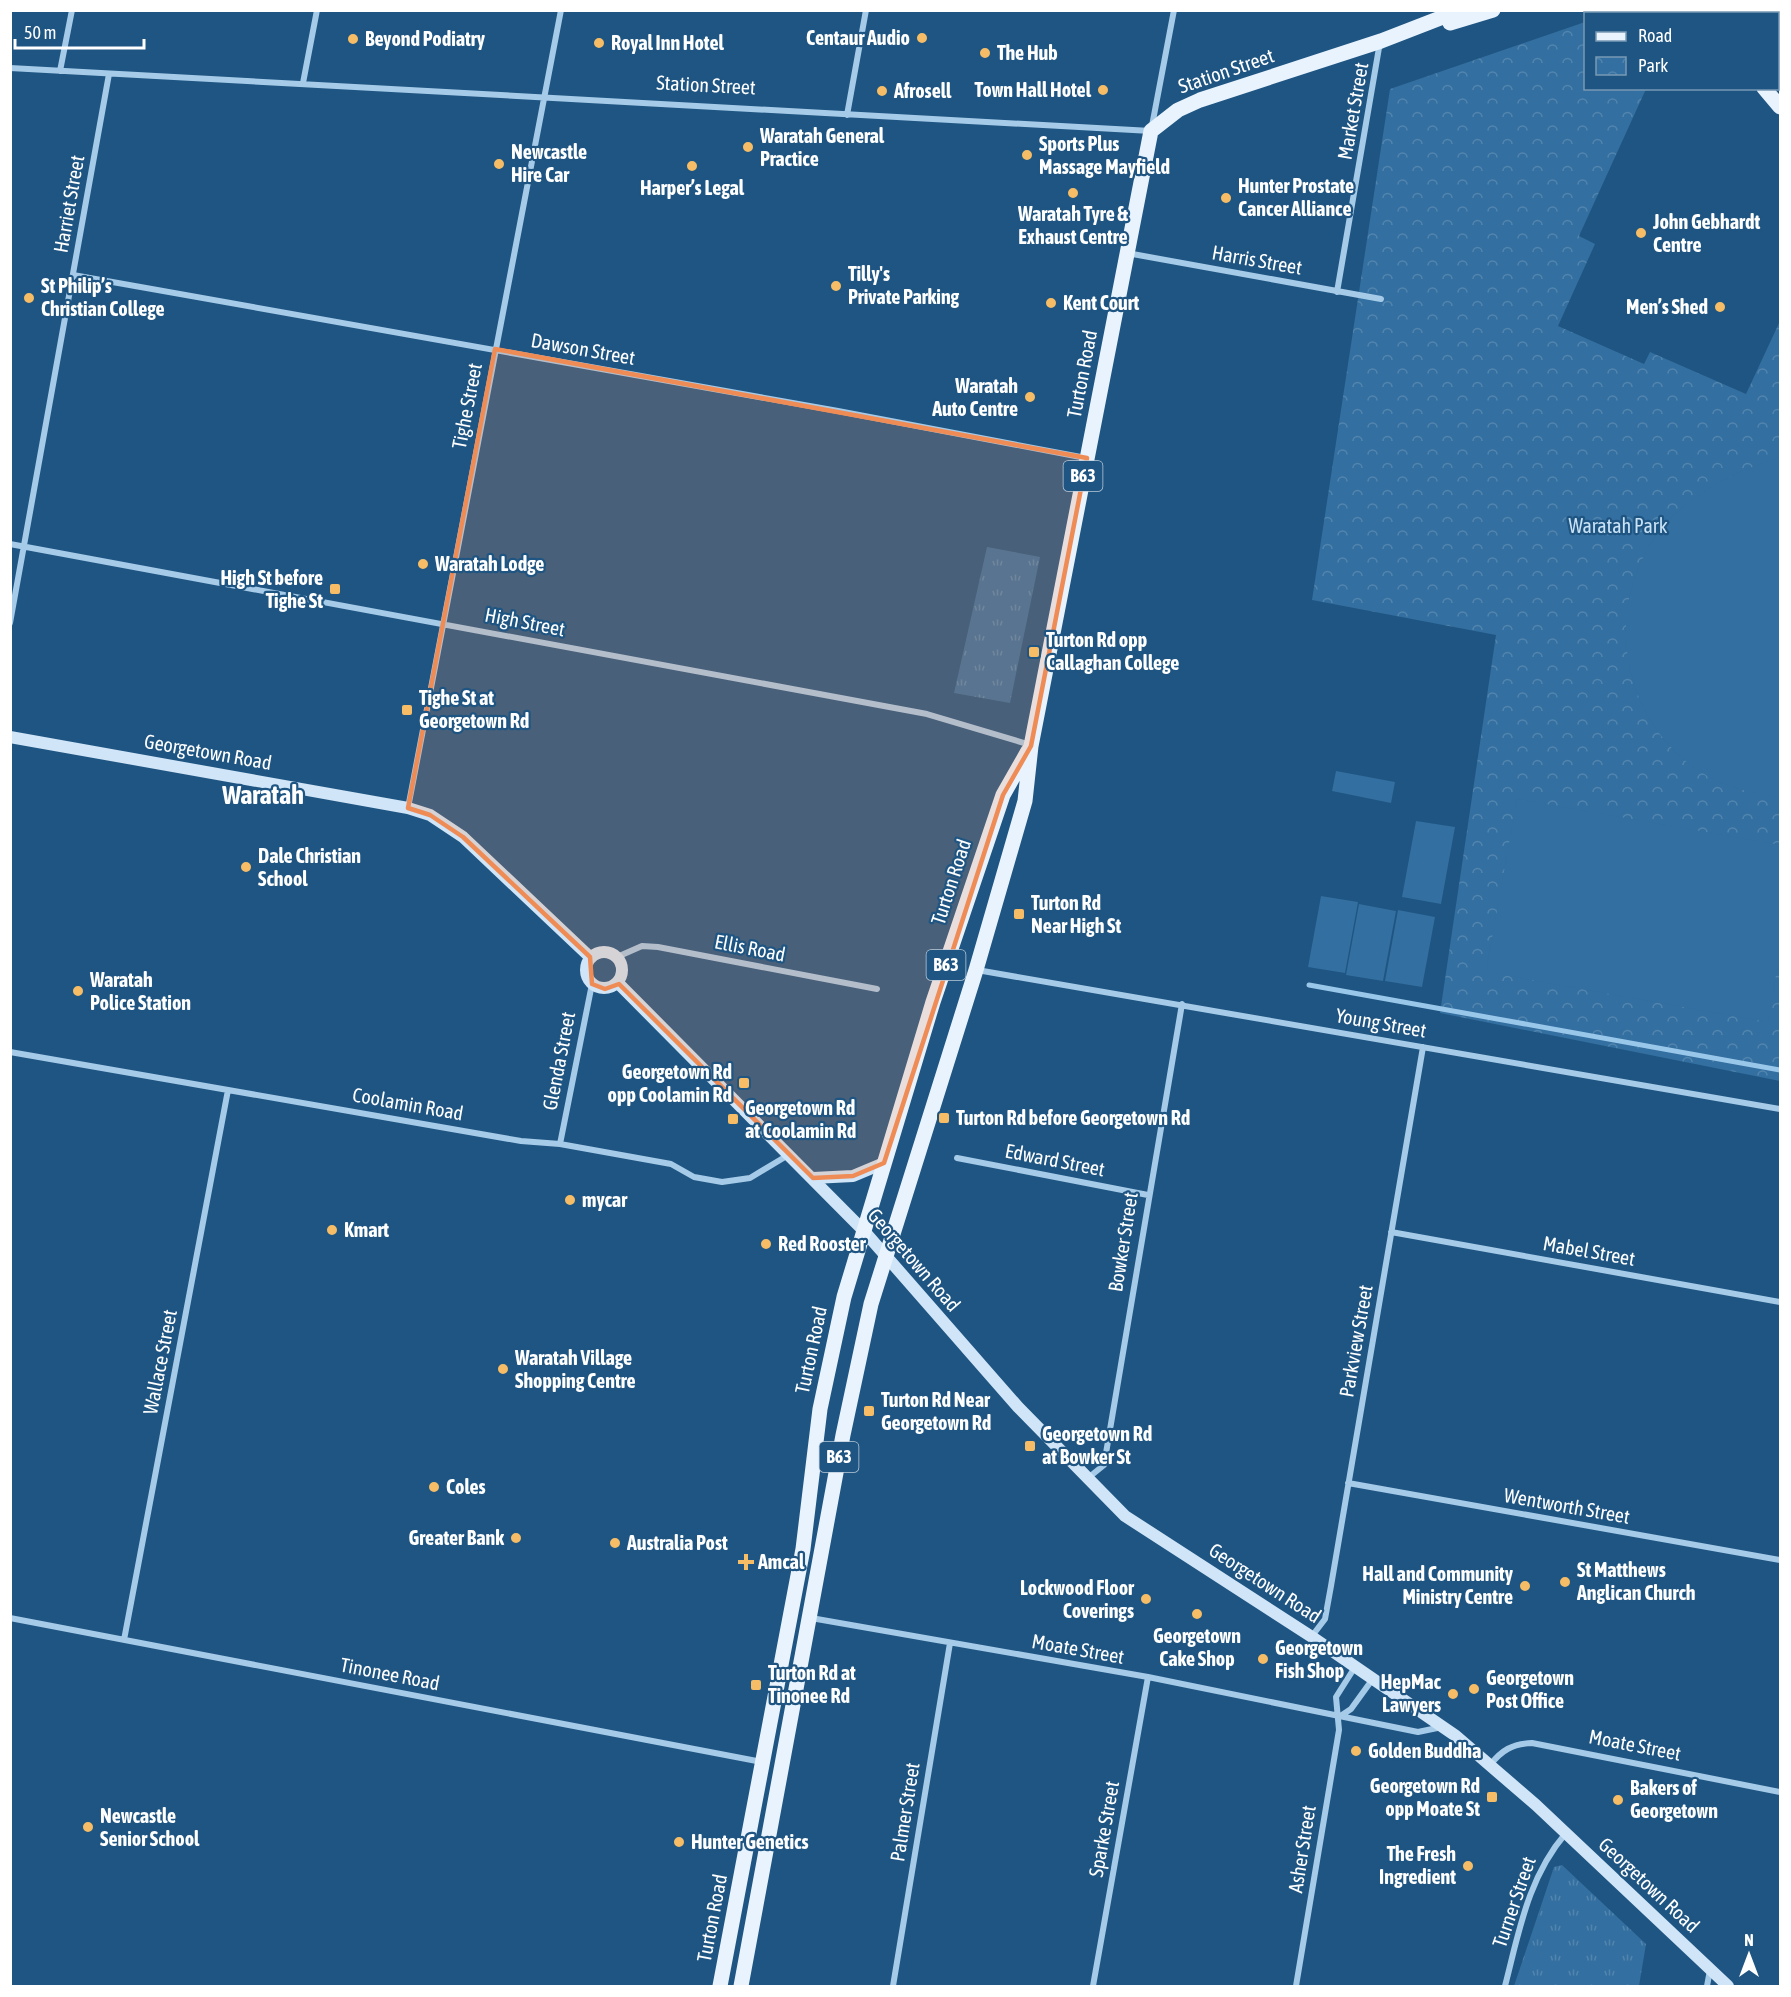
<svg xmlns="http://www.w3.org/2000/svg" width="1791" height="1997" font-family="'Asap Condensed',sans-serif">
<defs>
<pattern id="grass-tufts" width="24" height="20" patternUnits="userSpaceOnUse" patternTransform="scale(1.5)"><rect width="24" height="20" fill="#336fa0"/><path d="M3 7l-1-3M5 7V3M7 7l1-3M15 17l-1-3M17 17v-4M19 17l1-3" fill="none" stroke="#5285ae"/></pattern>
<pattern id="park-crowns" width="20" height="18" patternUnits="userSpaceOnUse" patternTransform="scale(1.5)"><rect width="20" height="18" fill="#336fa0"/><path d="M2 6a3 3 0 1 1 6 0M12 15a3 3 0 1 1 6 0" fill="none" stroke="#5285ae"/></pattern>
</defs>
<rect width="100%" height="100%" fill="#1f5582"/>
<path fill="url(#grass-tufts)" d="M 987,547 L 1040,557 L 1010,703 L 954,693 Z
M 1562,1865 L 1646,1944 L 1639,1986 L 1514,1986 L 1554,1867 Z"/>
<path fill="url(#park-crowns)" d="M 1585,22 L 1586,88 L 1646,89 L 1579,236 L 1595,244 L 1558,326 L 1644,364 L 1650,352 L 1746,394 L 1780,321 L 1780,1081 L 1440,1013 L 1496,635 L 1312,600 L 1390,89 Z"/>
<path fill="#336fa0" d="M 1780,457 L 1780,797 C 1755,794 1729,788 1706,775 C 1621,726 1600,606 1661,529 C 1689,494 1738,470 1780,457 Z
M 1336,771 L 1395,782 L 1391,803 L 1332,791 Z
M 1517,799 L 1780,845 L 1780,952 L 1768,1022 L 1486,972 Z
M 1416,821 L 1455,827 L 1441,904 L 1402,897 Z
M 1321,896 L 1358,902 L 1345,973 L 1308,967 Z
M 1359,904 L 1396,911 L 1383,981 L 1346,975 Z
M 1398,910 L 1435,917 L 1422,987 L 1385,981 Z"/>
<g fill="none" stroke-linecap="round" stroke-linejoin="round">
<path stroke="#99c7ea" stroke-width="5" d="M 1778,47 L 1780,50
M 1309,985 L 1780,1070"/>
<path stroke="#a5cbe9" stroke-width="6" d="M 10,68 L 1151,131 L 1174,10
M 60,71 L 72,10
M 303,83 L 317,10
M 847,115 L 866,10
M 1127,253 L 1381,299
M 73,275 L 838,411 L 1086,458
M 1337,292 L 1380,42
M 10,544 L 927,714 L 1031,745
M 10,623 L 109,74
M 408,808 L 561,10
M 617,957 L 642,946 L 658,947 L 877,989
M 977,970 L 1780,1109
M 10,1052 L 521,1141 L 560,1144 L 671,1164 L 694,1177 L 722,1182 L 750,1178 L 790,1154
M 560,1144 L 592,984
M 957,1158 L 1148,1195
M 1391,1232 L 1780,1302
M 1088,1478 L 1104,1465 L 1182,1004
M 1348,1483 L 1780,1560
M 10,1618 L 762,1762
M 811,1618 L 1148,1677 L 1418,1732 L 1442,1727
M 1312,1636 L 1325,1619 L 1331,1586 L 1423,1047
M 124,1640 L 228,1090
M 1339,1717 L 1351,1709 L 1372,1680
M 1490,1765 C 1502,1750 1512,1744 1532,1743 L 1780,1792
M 893,1986 L 950,1643
M 1093,1986 L 1148,1677
M 1296,1986 L 1339,1730 L 1336,1697 L 1355,1667
M 1505,1986 C 1519,1932 1528,1877 1566,1833
M 1707,1986 L 1710,1970"/>
<path stroke="#d0e5f7" stroke-width="12" d="M 10,737 L 408,808 L 430,815 L 463,837 L 591,958
M586 970a18 18 0 1 1 36 0a18 18 0 1 1-36 0Z
M 618,983 L 864,1231 L 1018,1407 L 1125,1516 L 1312,1637 L 1456,1736 L 1536,1805 L 1728,1986
M 813,1178 L 853,1176 L 884,1163"/>
<path stroke="#e8f3fe" stroke-width="15" d="M 1683,10 L 1686,14
M 1705,10 L 1707,14
M 1450,23 L 1493,10
M 1764,88 L 1780,107
M 720,1986 L 803,1549 L 820,1409 L 844,1297 L 933,1002 L 1003,795 L 1028,751
M 741,1986 L 843,1435 L 871,1304 L 976,970 L 1025,801 L 1031,746 L 1151,131 L 1178,110 L 1200,100 L 1381,41 L 1461,10"/>
</g>
<path fill="#ef8b55" fill-opacity="0.2" stroke="#ef8b55" stroke-width="4.5" stroke-linejoin="round" d="M 495,349 L 1087,458 L 1031,746 L 1003,795 L 884,1163 L 853,1176 L 813,1178 L 619,984 L 605,989 L 592,984 L 590,957 L 463,837 L 430,815 L 408,808 Z"/>
<g fill="#f6bd66" stroke="#1f5582" stroke-width="2">
<circle cx="922" cy="38" r="6"/>
<circle cx="353" cy="39" r="6"/>
<circle cx="599" cy="43" r="6"/>
<circle cx="985" cy="53" r="6"/>
<circle cx="1103" cy="90" r="6"/>
<circle cx="882" cy="91" r="6"/>
<circle cx="748" cy="147" r="6"/>
<circle cx="1027" cy="155" r="6"/>
<circle cx="499" cy="164" r="6"/>
<circle cx="692" cy="166" r="6"/>
<circle cx="1073" cy="193" r="6"/>
<circle cx="1226" cy="198" r="6"/>
<circle cx="1641" cy="233" r="6"/>
<circle cx="836" cy="286" r="6"/>
<circle cx="29" cy="298" r="6"/>
<circle cx="1051" cy="303" r="6"/>
<circle cx="1720" cy="307" r="6"/>
<circle cx="1030" cy="397" r="6"/>
<circle cx="423" cy="564" r="6"/>
<rect x="329" y="583" width="12" height="12" rx="3"/>
<rect x="1028" y="646" width="12" height="12" rx="3"/>
<rect x="401" y="704" width="12" height="12" rx="3"/>
<circle cx="246" cy="867" r="6"/>
<rect x="1013" y="908" width="12" height="12" rx="3"/>
<circle cx="78" cy="991" r="6"/>
<rect x="738" y="1077" width="12" height="12" rx="3"/>
<rect x="938" y="1112" width="12" height="12" rx="3"/>
<rect x="727" y="1113" width="12" height="12" rx="3"/>
<circle cx="570" cy="1200" r="6"/>
<circle cx="332" cy="1230" r="6"/>
<circle cx="766" cy="1244" r="6"/>
<circle cx="503" cy="1369" r="6"/>
<rect x="863" y="1405" width="12" height="12" rx="3"/>
<rect x="1024" y="1440" width="12" height="12" rx="3"/>
<circle cx="434" cy="1487" r="6"/>
<circle cx="516" cy="1538" r="6"/>
<circle cx="615" cy="1543" r="6"/>
<path d="M743 1553h6v6h6v6h-6v6h-6v-6h-6v-6h6z"/>
<circle cx="1565" cy="1582" r="6"/>
<circle cx="1525" cy="1586" r="6"/>
<circle cx="1146" cy="1599" r="6"/>
<circle cx="1197" cy="1614" r="6"/>
<circle cx="1263" cy="1659" r="6"/>
<rect x="750" y="1679" width="12" height="12" rx="3"/>
<circle cx="1474" cy="1689" r="6"/>
<circle cx="1453" cy="1694" r="6"/>
<circle cx="1356" cy="1751" r="6"/>
<rect x="1486" y="1791" width="12" height="12" rx="3"/>
<circle cx="1618" cy="1800" r="6"/>
<circle cx="88" cy="1827" r="6"/>
<circle cx="679" cy="1842" r="6"/>
<circle cx="1468" cy="1866" r="6"/>
</g>
<g text-anchor="middle" stroke-width="4.5" stroke-linejoin="round" paint-order="stroke">
<g fill="#1f5582" stroke="#bcccda" stroke-width="1.5">
<rect x="1063.5" y="461" width="39" height="30" rx="4.5"/>
<rect x="926.5" y="950" width="39" height="30" rx="4.5"/>
<rect x="819.5" y="1442" width="39" height="30" rx="4.5"/>
</g>
<g font-size="18" font-weight="bold" fill="#fff">
<text x="1083" y="482">B63</text>
<text x="946" y="971">B63</text>
<text x="839" y="1463">B63</text>
</g>
<g font-size="20" font-weight="bold" fill="#fff" stroke="#1f5582" text-anchor="start">
<text x="910" y="45" text-anchor="end">Centaur Audio</text>
<text x="365" y="46">Beyond Podiatry</text>
<text x="611" y="50">Royal Inn Hotel</text>
<text x="997" y="60">The Hub</text>
<text x="1091" y="97" text-anchor="end">Town Hall Hotel</text>
<text x="894" y="98">Afrosell</text>
<text x="760" y="143">Waratah General<tspan x="760" dy="23">Practice</tspan></text>
<text x="1039" y="151">Sports Plus<tspan x="1039" dy="23">Massage Mayfield</tspan></text>
<text x="511" y="159">Newcastle<tspan x="511" dy="23">Hire Car</tspan></text>
<text x="1238" y="193">Hunter Prostate<tspan x="1238" dy="23">Cancer Alliance</tspan></text>
<text x="692" y="195" text-anchor="middle">Harper’s Legal</text>
<text x="1073" y="221" text-anchor="middle">Waratah Tyre &amp;<tspan x="1073" dy="23">Exhaust Centre</tspan></text>
<text x="1653" y="229">John Gebhardt<tspan x="1653" dy="23">Centre</tspan></text>
<text x="848" y="281">Tilly's<tspan x="848" dy="23">Private Parking</tspan></text>
<text x="41" y="293">St Philip’s<tspan x="41" dy="23">Christian College</tspan></text>
<text x="1063" y="310">Kent Court</text>
<text x="1708" y="314" text-anchor="end">Men’s Shed</text>
<text x="1018" y="393" text-anchor="end">Waratah<tspan x="1018" dy="23">Auto Centre</tspan></text>
<text x="435" y="571">Waratah Lodge</text>
<text x="323" y="585" text-anchor="end">High St before<tspan x="323" dy="23">Tighe St</tspan></text>
<text x="1046" y="647">Turton Rd opp<tspan x="1046" dy="23">Callaghan College</tspan></text>
<text x="419" y="705">Tighe St at<tspan x="419" dy="23">Georgetown Rd</tspan></text>
<text x="258" y="863">Dale Christian<tspan x="258" dy="23">School</tspan></text>
<text x="1031" y="910">Turton Rd<tspan x="1031" dy="23">Near High St</tspan></text>
<text x="90" y="987">Waratah<tspan x="90" dy="23">Police Station</tspan></text>
<text x="732" y="1079" text-anchor="end">Georgetown Rd<tspan x="732" dy="23">opp Coolamin Rd</tspan></text>
<text x="745" y="1115">Georgetown Rd<tspan x="745" dy="23">at Coolamin Rd</tspan></text>
<text x="956" y="1125">Turton Rd before Georgetown Rd</text>
<text x="582" y="1207">mycar</text>
<text x="344" y="1237">Kmart</text>
<text x="778" y="1251">Red Rooster</text>
<text x="515" y="1365">Waratah Village<tspan x="515" dy="23">Shopping Centre</tspan></text>
<text x="881" y="1407">Turton Rd Near<tspan x="881" dy="23">Georgetown Rd</tspan></text>
<text x="1042" y="1441">Georgetown Rd<tspan x="1042" dy="23">at Bowker St</tspan></text>
<text x="446" y="1494">Coles</text>
<text x="504" y="1545" text-anchor="end">Greater Bank</text>
<text x="627" y="1550">Australia Post</text>
<text x="758" y="1569">Amcal</text>
<text x="1577" y="1577">St Matthews<tspan x="1577" dy="23">Anglican Church</tspan></text>
<text x="1513" y="1581" text-anchor="end">Hall and Community<tspan x="1513" dy="23">Ministry Centre</tspan></text>
<text x="1134" y="1595" text-anchor="end">Lockwood Floor<tspan x="1134" dy="23">Coverings</tspan></text>
<text x="1197" y="1643" text-anchor="middle">Georgetown<tspan x="1197" dy="23">Cake Shop</tspan></text>
<text x="1275" y="1655">Georgetown<tspan x="1275" dy="23">Fish Shop</tspan></text>
<text x="768" y="1680">Turton Rd at<tspan x="768" dy="23">Tinonee Rd</tspan></text>
<text x="1486" y="1685">Georgetown<tspan x="1486" dy="23">Post Office</tspan></text>
<text x="1441" y="1689" text-anchor="end">HepMac<tspan x="1441" dy="23">Lawyers</tspan></text>
<text x="1368" y="1758">Golden Buddha</text>
<text x="1480" y="1793" text-anchor="end">Georgetown Rd<tspan x="1480" dy="23">opp Moate St</tspan></text>
<text x="1630" y="1795">Bakers of<tspan x="1630" dy="23">Georgetown</tspan></text>
<text x="100" y="1823">Newcastle<tspan x="100" dy="23">Senior School</tspan></text>
<text x="691" y="1849">Hunter Genetics</text>
<text x="1456" y="1861" text-anchor="end">The Fresh<tspan x="1456" dy="23">Ingredient</tspan></text>
</g>
<g font-size="20" fill="#fff" stroke="#1f5582">
<text transform="translate(1226 71) rotate(-19)" y="7">Station Street</text>
<text transform="translate(706 85) rotate(3)" y="7">Station Street</text>
<text transform="translate(1353 111) rotate(-80)" y="7">Market Street</text>
<text transform="translate(69 204) rotate(-80)" y="7">Harriet Street</text>
<text transform="translate(1257 260) rotate(10)" y="7">Harris Street</text>
<text transform="translate(583 349) rotate(10)" y="7">Dawson Street</text>
<text transform="translate(1082 374) rotate(-79)" y="7">Turton Road</text>
<text transform="translate(467 406) rotate(-79)" y="7">Tighe Street</text>
<text transform="translate(525 622) rotate(11)" y="7">High Street</text>
<text transform="translate(208 752) rotate(10)" y="7">Georgetown Road</text>
<text transform="translate(951 882) rotate(-72)" y="7">Turton Road</text>
<text transform="translate(750 948) rotate(11)" y="7">Ellis Road</text>
<text transform="translate(1381 1023) rotate(10)" y="7">Young Street</text>
<text transform="translate(559 1061) rotate(-79)" y="7">Glenda Street</text>
<text transform="translate(408 1104) rotate(10)" y="7">Coolamin Road</text>
<text transform="translate(1055 1160) rotate(11)" y="7">Edward Street</text>
<text transform="translate(1123 1242) rotate(-81)" y="7">Bowker Street</text>
<text transform="translate(1589 1251) rotate(10)" y="7">Mabel Street</text>
<text transform="translate(914 1260) rotate(49)" y="7">Georgetown Road</text>
<text transform="translate(1356 1341) rotate(-80)" y="7">Parkview Street</text>
<text transform="translate(811 1350) rotate(-78)" y="7">Turton Road</text>
<text transform="translate(160 1362) rotate(-79)" y="7">Wallace Street</text>
<text transform="translate(1567 1506) rotate(10)" y="7">Wentworth Street</text>
<text transform="translate(1265 1583) rotate(33)" y="7">Georgetown Road</text>
<text transform="translate(1078 1649) rotate(10)" y="7">Moate Street</text>
<text transform="translate(390 1674) rotate(11)" y="7">Tinonee Road</text>
<text transform="translate(1635 1745) rotate(11)" y="7">Moate Street</text>
<text transform="translate(905 1812) rotate(-81)" y="7">Palmer Street</text>
<text transform="translate(1104 1829) rotate(-80)" y="7">Sparke Street</text>
<text transform="translate(1302 1849) rotate(-81)" y="7">Asher Street</text>
<text transform="translate(1649 1885) rotate(43)" y="7">Georgetown Road</text>
<text transform="translate(1514 1902) rotate(-71)" y="7">Turner Street</text>
<text transform="translate(712 1918) rotate(-79)" y="7">Turton Road</text>
</g>
<g font-size="20" fill="#cae3f6" stroke="#1f5582">
<text x="1618" y="533">Waratah Park</text>
</g>
<g font-size="26" font-weight="bold" fill="#fff" stroke="#1f5582">
<text x="263" y="804">Waratah</text>
</g>
</g>
<rect width="1791" height="1997" fill="none" stroke="#ffffff" stroke-width="24"/>
<rect x="1584" y="12" width="195" height="78" fill="#1f5582" stroke="#7999b4" stroke-width="1.5"/>
<rect x="1596" y="32" width="30" height="9" fill="#e8f3fe" stroke="#7999b4" stroke-width="1.5"/>
<text x="1638" y="42" font-size="18" fill="#ffffff">Road</text>
<rect x="1596" y="57" width="30" height="18" fill="url(#park-crowns)" stroke="#7999b4" stroke-width="1.5"/>
<text x="1638" y="72" font-size="18" fill="#ffffff">Park</text>
<g transform="translate(1749 1955)" stroke="#1f5582" stroke-width="4.5" paint-order="stroke">
<path d="M0-4.5L10 22L0 15L-10 22Z" fill="#ffffff"/>
<text y="-9" font-size="16" font-weight="bold" text-anchor="middle" fill="#ffffff">N</text>
</g>
<path d="M15 39v9h129v-9" fill="none" stroke="#ffffff" stroke-width="3"/>
<text x="24" y="39" font-size="18" fill="#ffffff" stroke="#1f5582" stroke-width="4.5" paint-order="stroke">50 m</text>
</svg>
